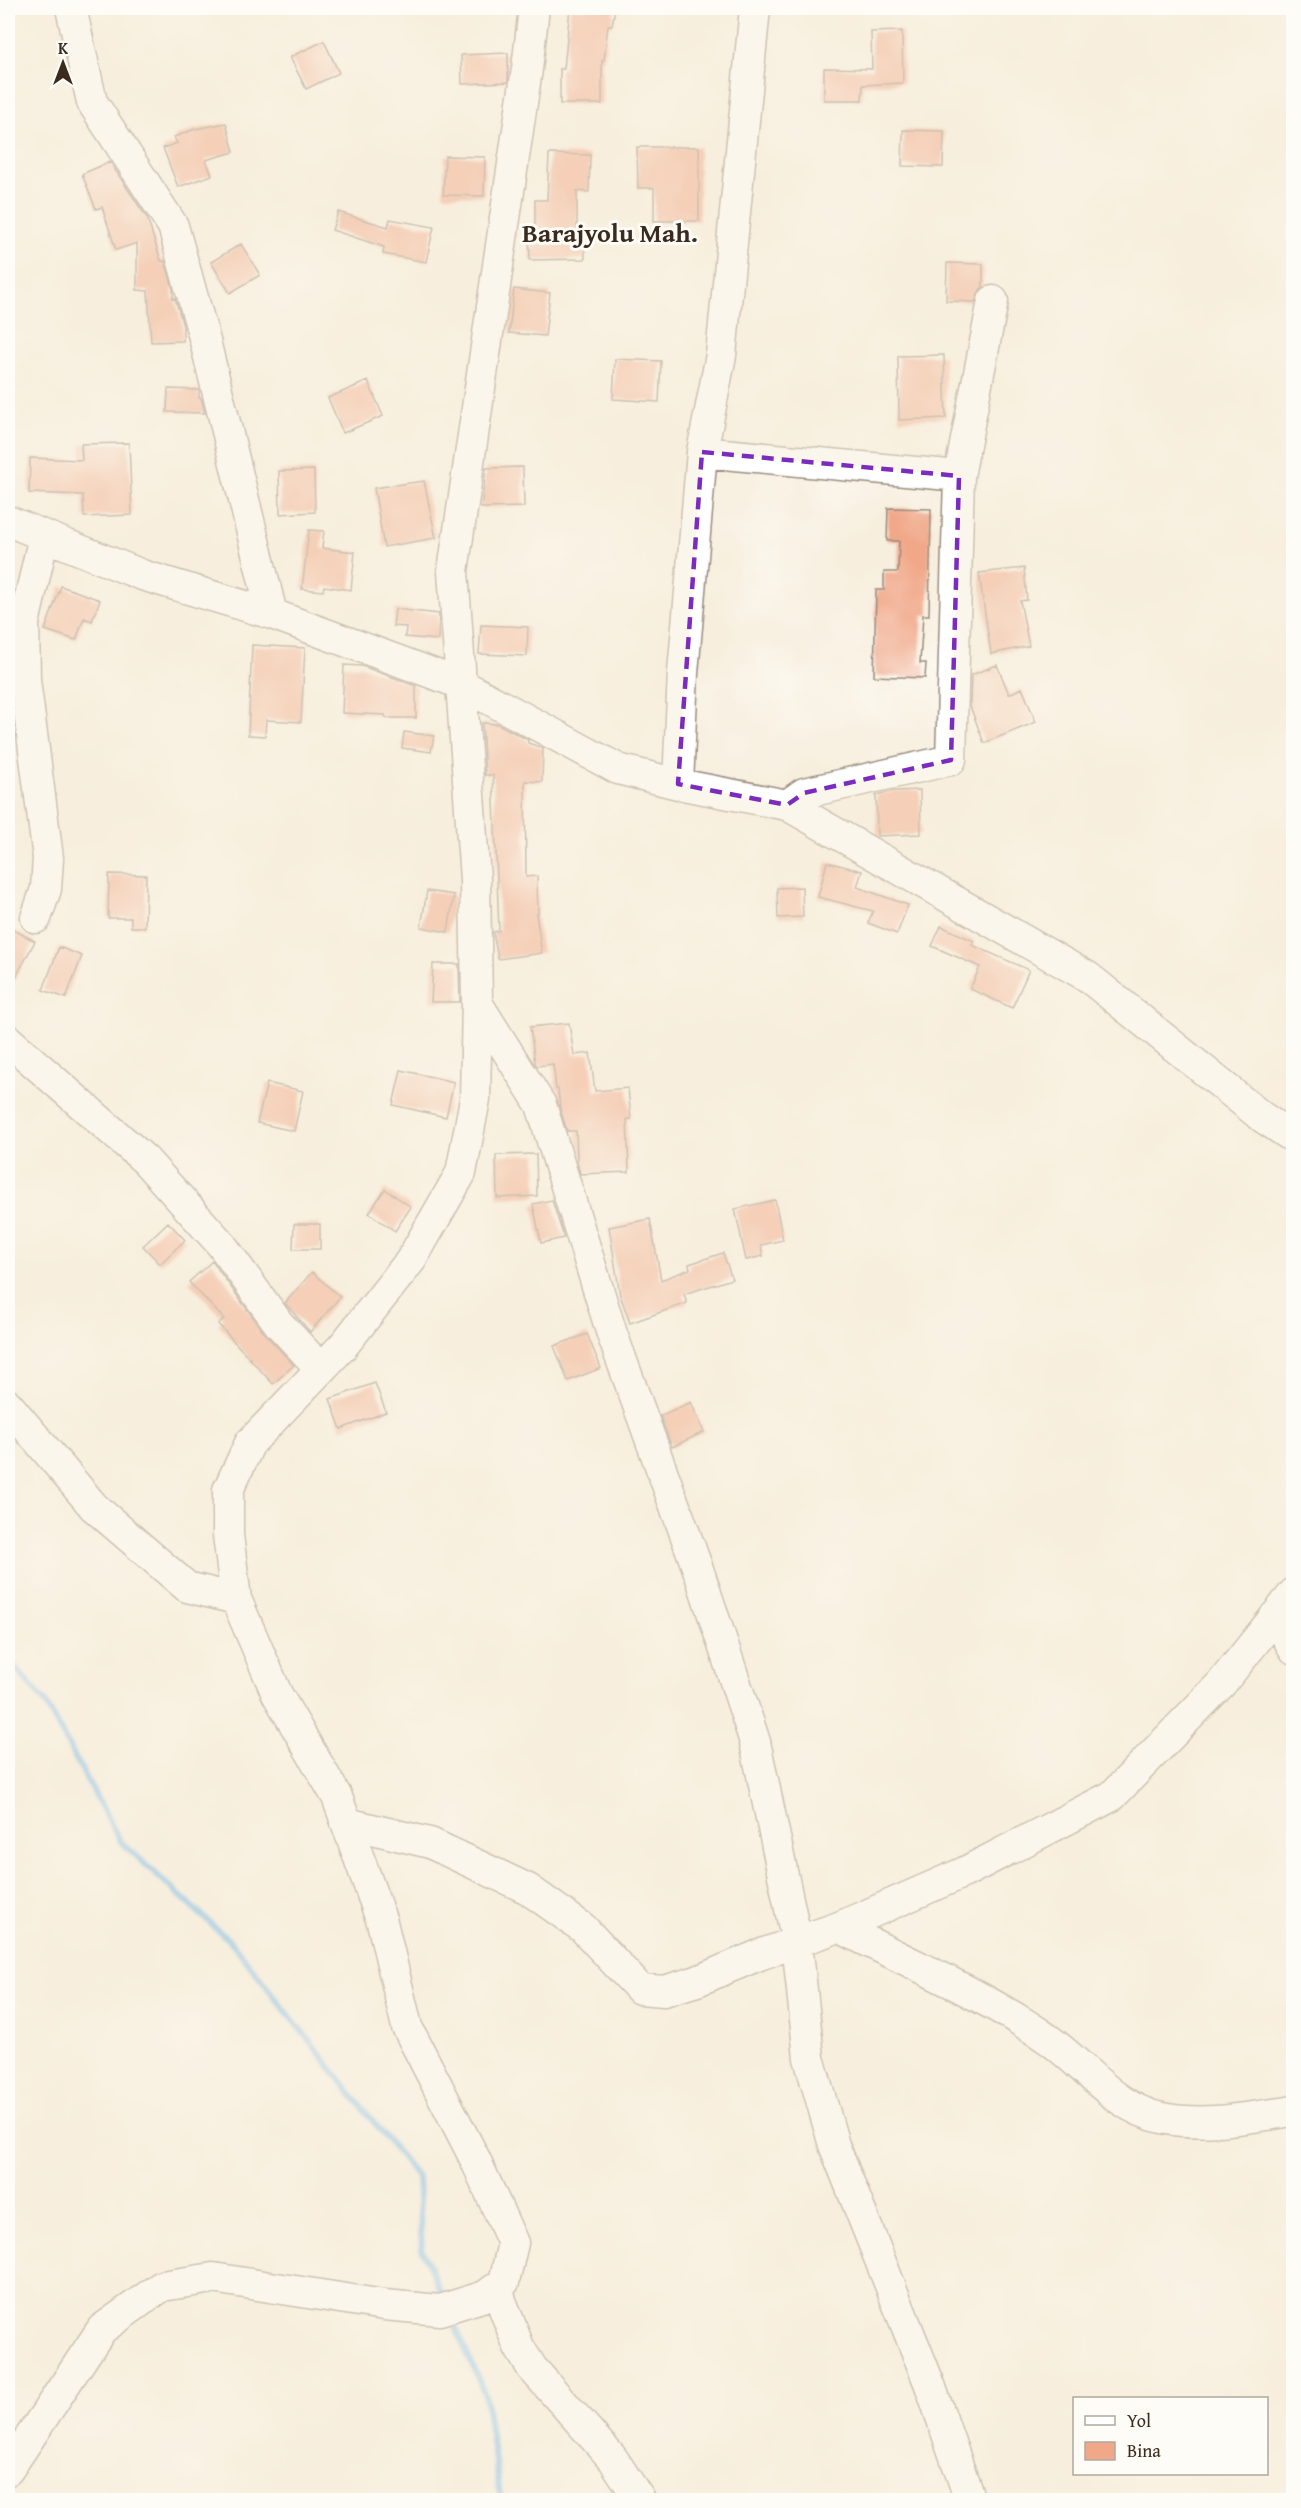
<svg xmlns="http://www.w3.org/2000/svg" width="1301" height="2508" font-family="'Gentium Book Plus',serif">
<rect width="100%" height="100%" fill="#fdfcf7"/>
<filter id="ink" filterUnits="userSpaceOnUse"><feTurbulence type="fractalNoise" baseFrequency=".0167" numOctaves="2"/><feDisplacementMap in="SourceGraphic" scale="12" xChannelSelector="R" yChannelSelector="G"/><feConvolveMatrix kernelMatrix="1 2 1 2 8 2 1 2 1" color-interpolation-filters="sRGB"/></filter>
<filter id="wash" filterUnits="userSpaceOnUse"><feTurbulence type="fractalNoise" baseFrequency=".008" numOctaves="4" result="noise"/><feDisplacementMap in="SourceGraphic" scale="24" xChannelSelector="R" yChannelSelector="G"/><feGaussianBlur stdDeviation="1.35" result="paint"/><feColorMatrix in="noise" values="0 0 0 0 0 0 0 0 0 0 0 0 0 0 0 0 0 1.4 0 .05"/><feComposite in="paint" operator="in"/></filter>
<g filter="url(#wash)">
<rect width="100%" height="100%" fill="#f7eedd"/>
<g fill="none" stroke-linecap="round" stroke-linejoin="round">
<path stroke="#73b9ea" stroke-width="6" d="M 8,1659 L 45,1702 L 120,1841 L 233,1944 L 418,2178 L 422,2249 L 444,2300
M 450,2314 L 485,2395 L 501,2500"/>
</g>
<g id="blocks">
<path fill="#f1a889" d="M 570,8 L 615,8 L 612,26 L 608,26 L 604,60 L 602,60 L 602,104 L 560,104 L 560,69 L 564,69 Z
M 902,31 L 903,83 L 863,85 L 862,100 L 824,100 L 824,68 L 872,69 L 871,32 Z
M 324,41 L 339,73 L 306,89 L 290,57 Z
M 508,53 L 508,82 L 462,84 L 461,55 Z
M 226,123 L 234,152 L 206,160 L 212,175 L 178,187 L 163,148 L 177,143 L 174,137 L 195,129 Z
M 903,130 L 944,131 L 943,167 L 902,166 Z
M 637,147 L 699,147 L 699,221 L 654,221 L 654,188 L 638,188 Z
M 549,154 L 590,155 L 589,192 L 577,191 L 577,233 L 584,233 L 585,259 L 530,260 L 529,235 L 535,235 L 535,200 L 547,200 Z
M 445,156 L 485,157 L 484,196 L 443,195 Z
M 110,162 L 147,218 L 161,261 L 165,261 L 173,289 L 173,299 L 175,298 L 183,326 L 183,341 L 151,342 L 148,291 L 137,290 L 137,243 L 116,250 L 102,207 L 96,209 L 82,174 Z
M 338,212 L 388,227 L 390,219 L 434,227 L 426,262 L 383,254 L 384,247 L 332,230 Z
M 241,244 L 260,275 L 230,293 L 211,262 Z
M 947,263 L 983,264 L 983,287 L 980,290 L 975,302 L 946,301 Z
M 514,289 L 550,293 L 545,336 L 509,333 Z
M 944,355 L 946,418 L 899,420 L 898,356 Z
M 615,359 L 661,361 L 659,402 L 613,399 Z
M 368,381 L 383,416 L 343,433 L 328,398 Z
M 168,389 L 199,390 L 199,398 L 201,398 L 205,413 L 167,412 Z
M 129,443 L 132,515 L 84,517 L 83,495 L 29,493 L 30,458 L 82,460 L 81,444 Z
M 523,467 L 524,507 L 481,508 L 486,468 Z
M 314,470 L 315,512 L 280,514 L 279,471 Z
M 424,481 L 436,538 L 384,547 L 374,488 Z
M 888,508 L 931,509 L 929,615 L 923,615 L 920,663 L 926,663 L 925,678 L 874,676 L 876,590 L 884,590 L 884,572 L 898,572 L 899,541 L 887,541 Z
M 309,530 L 324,531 L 322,548 L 355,552 L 351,590 L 324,586 L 323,591 L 302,589 Z
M 1024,568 L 1027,600 L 1020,601 L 1029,646 L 991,654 L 979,573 Z
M 61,586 L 100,600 L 92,621 L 84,618 L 76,640 L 45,630 Z
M 395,609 L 439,614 L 438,640 L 405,637 L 406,627 L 393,626 Z
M 481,625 L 528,627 L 527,656 L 479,654 Z
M 252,645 L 305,648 L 301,722 L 266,720 L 265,736 L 248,735 Z
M 344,665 L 362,666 L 416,686 L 416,718 L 386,718 L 385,715 L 342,713 Z
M 997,665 L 1009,694 L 1022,688 L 1036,722 L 984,743 L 970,706 L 971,675 Z
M 482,723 L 498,724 L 528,740 L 528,743 L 543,748 L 542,782 L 525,781 L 526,877 L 537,876 L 538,914 L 536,914 L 542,953 L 498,959 L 493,932 L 499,931 L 493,775 L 485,775 Z
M 404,732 L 434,736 L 431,752 L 402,748 Z
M 920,790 L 921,834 L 877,836 L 876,795 L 894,791 Z
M 827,862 L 862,871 L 857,887 L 908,905 L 897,934 L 868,923 L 873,911 L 818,897 Z
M 109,874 L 146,875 L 145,927 L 131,927 L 131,918 L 108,918 Z
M 802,887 L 803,917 L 778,918 L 777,888 Z
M 427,891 L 454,895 L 448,932 L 421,927 Z
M 941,926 L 974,941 L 972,945 L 1029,970 L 1012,1008 L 970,989 L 980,967 L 932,946 Z
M 8,927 L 35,941 L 8,992 Z
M 59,947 L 82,956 L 66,998 L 43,990 Z
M 433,964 L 459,964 L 460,1002 L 431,1002 Z
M 569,1023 L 574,1055 L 590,1053 L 595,1091 L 628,1088 L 631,1119 L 627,1119 L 629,1172 L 580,1174 L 577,1162 L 576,1131 L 567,1131 L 560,1109 L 558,1089 L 556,1089 L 553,1064 L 537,1066 L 535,1063 L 530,1027 Z
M 401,1070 L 454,1082 L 446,1117 L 393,1105 Z
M 267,1083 L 303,1091 L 294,1131 L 257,1123 Z
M 536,1154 L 537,1196 L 497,1198 L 496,1155 Z
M 385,1189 L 411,1207 L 395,1231 L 369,1213 Z
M 552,1200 L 564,1238 L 541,1243 L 533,1204 Z
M 775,1200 L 783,1240 L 761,1245 L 763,1256 L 746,1260 L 735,1209 Z
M 650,1219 L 661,1280 L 690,1269 L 689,1264 L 723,1253 L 732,1279 L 684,1294 L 687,1303 L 630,1323 L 620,1295 L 609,1227 Z
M 168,1222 L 185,1240 L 160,1264 L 143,1246 Z
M 294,1224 L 320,1224 L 320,1249 L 293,1249 Z
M 212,1261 L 265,1334 L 294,1365 L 273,1384 L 218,1324 L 224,1319 L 189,1282 Z
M 312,1272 L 340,1297 L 310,1332 L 285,1303 Z
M 587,1334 L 601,1368 L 568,1381 L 554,1346 Z
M 375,1383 L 386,1412 L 341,1429 L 330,1399 Z
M 691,1402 L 704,1432 L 672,1447 L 660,1416 Z"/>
</g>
</g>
<g filter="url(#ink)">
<use href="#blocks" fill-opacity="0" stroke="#998c7e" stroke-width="1.5"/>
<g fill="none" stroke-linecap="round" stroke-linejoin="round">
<defs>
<path id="minor" d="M 71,8 L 92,102 L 173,226 L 205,341 L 272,614
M 702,452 L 959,476
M 8,521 L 142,575 L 272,614 L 461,684 L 618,769 L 678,784 L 787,805 L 1088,977 L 1262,1117 L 1294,1138
M 678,784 L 683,673 L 702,452 L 721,355 L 755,8
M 787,805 L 804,793 L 951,760 L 959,476 L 993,301
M 36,918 L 46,889 L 48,858 L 25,680 L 24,623 L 44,536
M 477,1003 L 541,1105 L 612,1334 L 699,1572 L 755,1742 L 797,1942 L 809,2058 L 834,2145 L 930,2385 L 970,2500
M 8,1040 L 145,1160 L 221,1244 L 279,1324 L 321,1369
M 8,1405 L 94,1507 L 187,1587 L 236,1599
M 1275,1616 L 1294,1649
M 347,1823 L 430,1843 L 528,1889 L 583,1928 L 640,1989 L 664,1991 L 697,1981 L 759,1955 L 839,1927 L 965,1872 L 1112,1796 L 1221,1684 L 1294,1593
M 839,1927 C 909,1963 983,1994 1048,2039 C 1085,2065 1115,2109 1162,2118 C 1206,2127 1250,2117 1294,2111
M 496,2288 L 519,2347 L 532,2368 L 613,2459 L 640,2500
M 8,2470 L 102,2329 L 162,2286 L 213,2278 L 384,2305 L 440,2310 L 485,2296 L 504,2282 L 513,2243 L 475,2159 L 407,2027 L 382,1922 L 337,1797 L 277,1694 L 236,1599 L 228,1535 L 228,1490 L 250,1443 L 343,1346 L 411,1260 L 461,1173 L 475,1099 L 477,1003 L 475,879 L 453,571 L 527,69 L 534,8"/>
</defs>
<use href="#minor" stroke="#998c7e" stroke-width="33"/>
<use href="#minor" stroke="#fff" stroke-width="30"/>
</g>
</g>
<path d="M0 0H1301V2508H0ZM 702,452 L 959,476 L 951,760 L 804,793 L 787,805 L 678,784 Z" fill="#f7eedd" fill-opacity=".55" fill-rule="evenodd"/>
<path fill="none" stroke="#7b2cbf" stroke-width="4.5" stroke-dasharray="12 8" stroke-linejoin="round" d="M 702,452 L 959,476 L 951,760 L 804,793 L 787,805 L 678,784 Z"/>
<g text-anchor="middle" stroke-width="6" stroke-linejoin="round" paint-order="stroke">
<g font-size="26" font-weight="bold" fill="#3b2a1e" stroke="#fdfcf7">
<text x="610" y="242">Barajyolu Mah.</text>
</g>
</g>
<rect width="1301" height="2508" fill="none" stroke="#fdfcf7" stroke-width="30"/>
<rect x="1073" y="2397" width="195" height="78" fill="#fdfcf7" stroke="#afa8a0" stroke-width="1.5"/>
<rect x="1085" y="2416" width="30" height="9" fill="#ffffff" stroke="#afa8a0" stroke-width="1.5"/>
<text x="1127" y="2427" font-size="18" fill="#3b2a1e">Yol</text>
<rect x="1085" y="2442" width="30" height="18" fill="#f1a889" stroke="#afa8a0" stroke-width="1.5"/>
<text x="1127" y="2457" font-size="18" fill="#3b2a1e">Bina</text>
<g transform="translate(63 63)" stroke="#fdfcf7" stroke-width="4.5" paint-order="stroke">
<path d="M0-4.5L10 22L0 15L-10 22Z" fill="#3b2a1e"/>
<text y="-9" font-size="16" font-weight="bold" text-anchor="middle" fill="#3b2a1e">K</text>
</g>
</svg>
